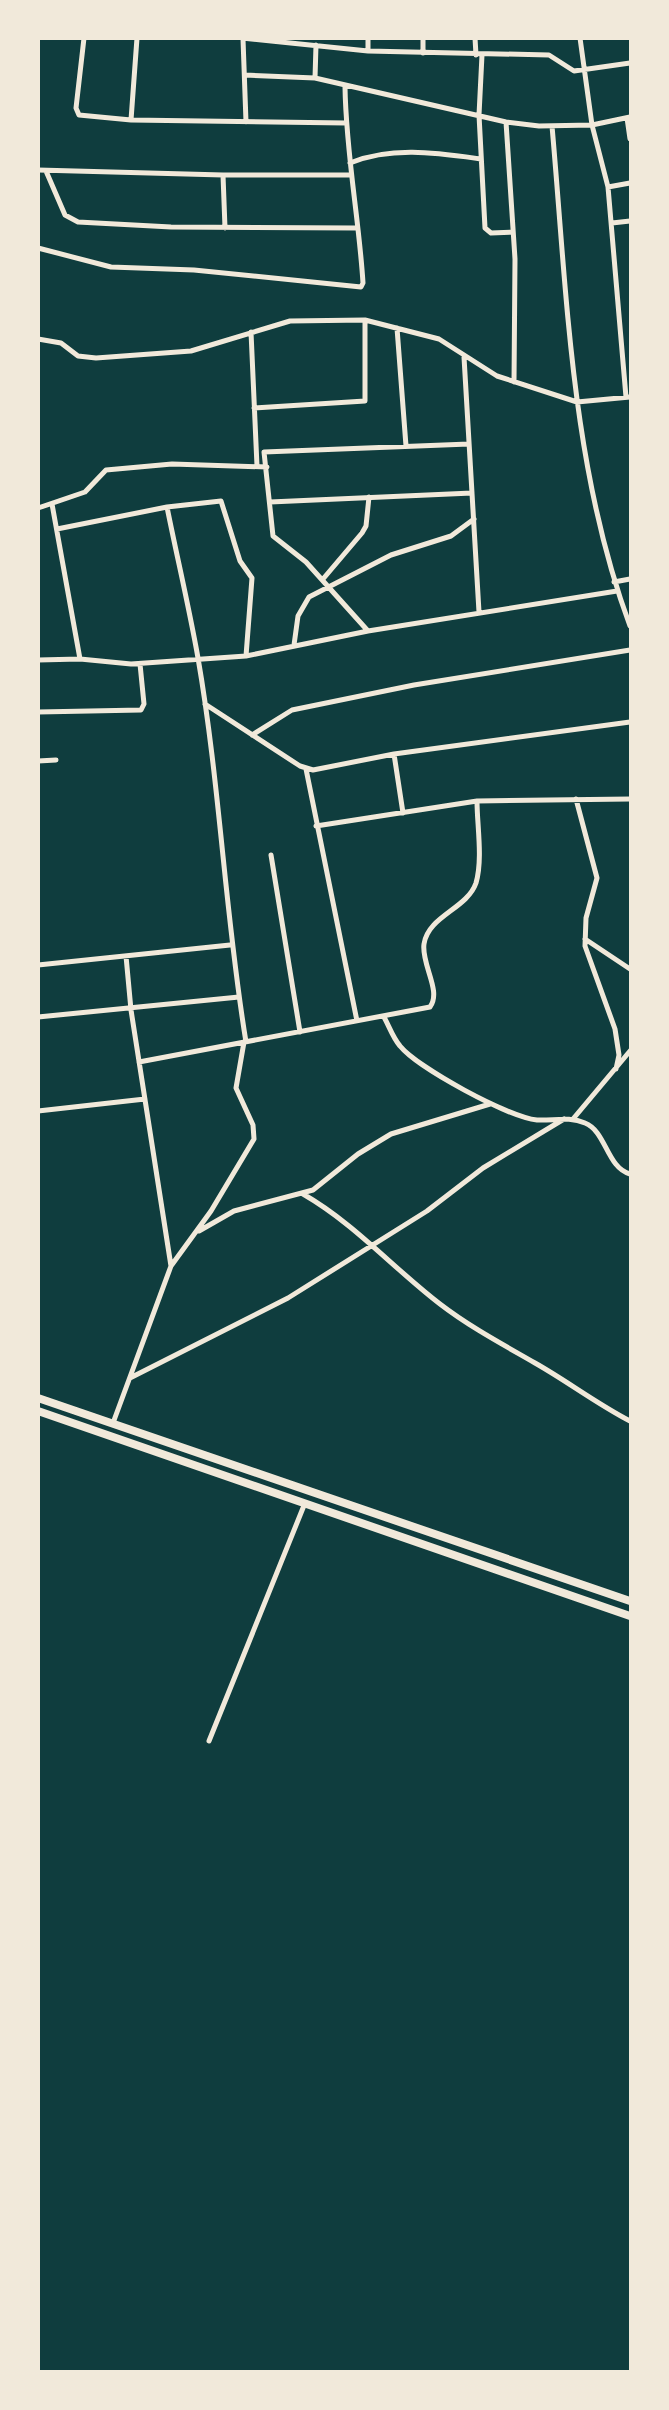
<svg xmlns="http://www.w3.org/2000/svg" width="669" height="2410" font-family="'DejaVu Sans',sans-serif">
<rect width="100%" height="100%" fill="#0f3d3e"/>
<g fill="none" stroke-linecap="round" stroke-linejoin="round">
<path stroke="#f1e9da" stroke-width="5" d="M 84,38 L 76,108 L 79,115 L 131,120 L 346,123
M 242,38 L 368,51 L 549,55 L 574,71 L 630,63
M 368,38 L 368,51
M 475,38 L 476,55
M 580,38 L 592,125 L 608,187 L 626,397
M 243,39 L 246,122
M 423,53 L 423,38
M 482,55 L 479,115 L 485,228 L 491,233 L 513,232
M 245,75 L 315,78 L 506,122 L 539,126 L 592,125 L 630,117
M 315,78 L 316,45
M 627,118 L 630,139
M 131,120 L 137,38
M 506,122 L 515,259 L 514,382
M 552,126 C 567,294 571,467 630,626
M 350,163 C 392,146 437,153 481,159
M 38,170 L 223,175 L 351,175
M 46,171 L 65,215 L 78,222 L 171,227 L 356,228
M 223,175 L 225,228
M 608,187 L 630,183
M 612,223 L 630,221
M 38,248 L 111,267 L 194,270 L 361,287 L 363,283 C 359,218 346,154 345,87
M 397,328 L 406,446
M 251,332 L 257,466
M 38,339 L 61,343 L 78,356 L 96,358 L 191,351 L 290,321 L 365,320 L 439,339 L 497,376 L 577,402 L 630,397
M 464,357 L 479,612
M 254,408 L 365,401 L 365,320
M 270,502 L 472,493
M 52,504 L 80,659
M 167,507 C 177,557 189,607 198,658 C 220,785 225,915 246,1042
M 38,508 L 85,492 L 106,470 L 172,464 L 267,467
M 57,529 L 167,507 L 221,501 L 240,561 L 252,578 L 246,656
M 323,579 L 362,533 L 366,526 L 369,497
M 614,582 L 630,579
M 368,631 L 306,562 L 273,536 L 264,452 L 469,444
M 294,645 L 298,616 L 309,597 L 391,555 L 451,536 L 474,519
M 38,660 L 80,659 L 131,664 L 246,656 L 368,631 L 617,591
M 205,704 L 300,766 L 313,770 L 394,754 L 630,722
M 38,712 L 141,710 L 144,704 L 140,664
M 252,735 L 292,710 L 414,685 L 630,650
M 394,754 L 403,813
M 38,761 L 56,760
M 306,769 L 357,1021
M 576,799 L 597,878 L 586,918 L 585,946 L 615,1029 L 619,1055 L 616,1069
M 316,826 L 477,801 L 630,799
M 271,855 L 300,1032
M 585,939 L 630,969
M 126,956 L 131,1010 L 171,1266
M 38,965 L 230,945
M 38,1017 L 239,997
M 384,1017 C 389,1026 393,1038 400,1046 C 418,1068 508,1117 537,1120 C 553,1121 569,1116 585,1123 C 606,1131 607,1168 630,1174
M 139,1062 L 430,1007 C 442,991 421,964 424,944 C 428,916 467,909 476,883 C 483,859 477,825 477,801
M 38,1111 L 145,1099
M 573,1119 L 630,1051
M 303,1194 C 355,1224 393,1268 440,1304 C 470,1327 502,1344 535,1363 C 567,1381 597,1404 630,1421
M 199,1231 L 234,1211 L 313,1190 L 358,1154 L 391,1134 L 490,1104
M 130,1378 L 288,1298 L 427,1211 L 483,1168 L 564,1119
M 113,1423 L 171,1266 L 211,1211 L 254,1139 L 253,1125 L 236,1088 L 244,1042
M 209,1741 L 305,1503"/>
<path stroke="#f1e9da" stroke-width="8" d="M 38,1398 L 630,1601
M 38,1411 L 630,1616"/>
</g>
<rect width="669" height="2410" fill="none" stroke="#f1e9da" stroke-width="80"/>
</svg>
